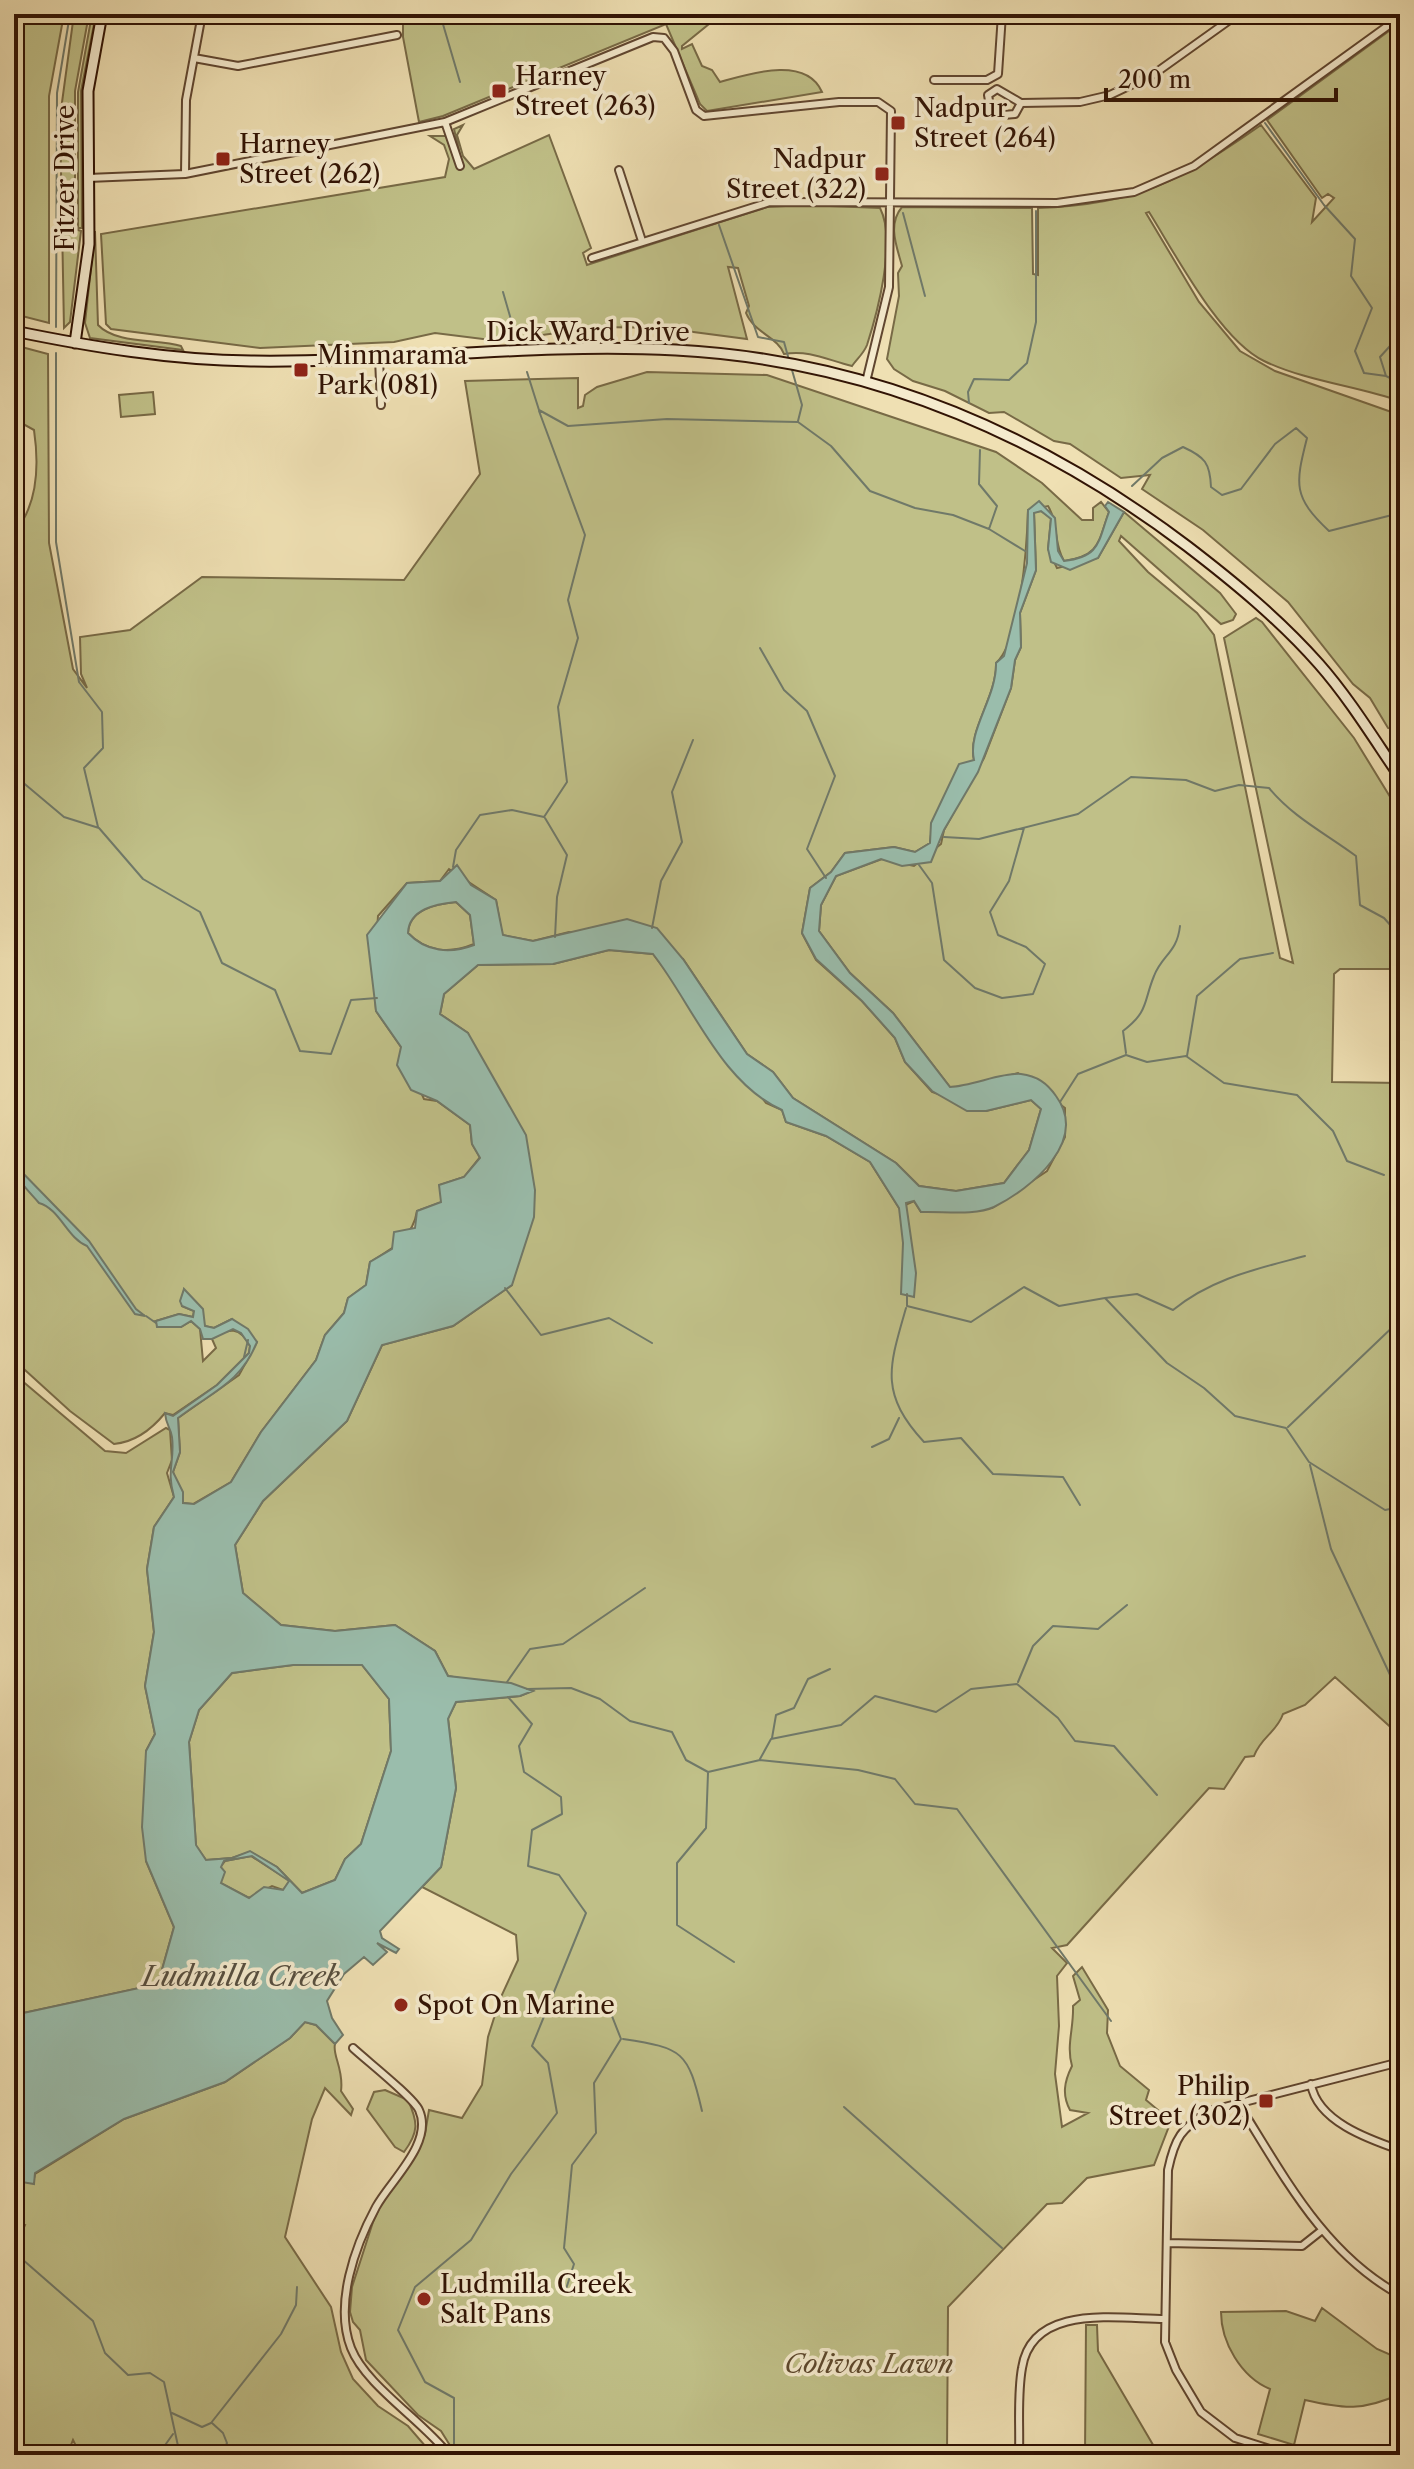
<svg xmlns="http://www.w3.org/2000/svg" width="1414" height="2469" font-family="'Libre Caslon Text',serif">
<rect width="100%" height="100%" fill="#efe0b3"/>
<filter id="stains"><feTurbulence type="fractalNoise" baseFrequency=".0025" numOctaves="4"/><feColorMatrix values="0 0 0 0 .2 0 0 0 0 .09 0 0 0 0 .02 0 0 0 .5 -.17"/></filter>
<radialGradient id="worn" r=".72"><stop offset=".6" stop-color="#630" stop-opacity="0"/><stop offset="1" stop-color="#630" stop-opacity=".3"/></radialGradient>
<path fill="#c0c088" stroke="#786a46" stroke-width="2" d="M 14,14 L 64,14 L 49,96 L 49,323 L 14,314 Z
M 74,14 L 89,14 L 75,91 L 75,229 L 81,231 L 70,322 L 64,328 L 60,117 Z
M 92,14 L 96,14 L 81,91 L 82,228 L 78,228 L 78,92 Z
M 403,14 L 752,14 L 714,20 L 682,46 L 682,49 L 692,44 L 702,66 L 712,70 L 720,82 C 749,74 806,55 822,92 L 707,111 L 700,104 L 666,24 L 443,116 L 419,122 L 403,37 Z
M 1400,23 L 1400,401 C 1356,386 1306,381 1264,361 C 1220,340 1176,255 1149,212 L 1146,213 L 1199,302 L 1240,351 L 1275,371 L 1400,415 L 1400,731 L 1388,728 L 1370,698 L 1353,684 L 1288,602 L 1203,530 L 1142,489 L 1150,475 L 1121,478 L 1070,444 L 1054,441 L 1004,412 L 989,413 L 945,391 L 913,381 L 894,369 L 887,359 L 899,296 L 898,273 L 902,266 C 897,247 887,225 902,207 L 1032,208 L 1033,274 L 1038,275 L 1038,208 C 1137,205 1181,181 1261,125 L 1316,198 L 1312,222 L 1334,198 L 1328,194 L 1322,198 L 1267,120 Z
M 463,125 L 457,135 L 463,156 L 474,169 L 549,135 L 591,248 L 583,253 L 587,265 L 767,207 L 804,205 L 880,208 C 897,241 877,314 867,345 C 864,353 857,359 852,366 C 827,360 811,350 784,354 C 778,337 754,333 746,313 L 749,306 L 738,268 L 728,267 L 747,339 L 663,328 L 600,327 L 499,341 L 435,333 L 394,342 L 260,348 L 111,329 L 106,324 L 101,234 L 445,177 L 449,159 L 444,145 L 430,136 L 446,136 L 454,157 L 460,155 L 454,129 Z
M 95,231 L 98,325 C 116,344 156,339 181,346 L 183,350 L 90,338 L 85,323 Z
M 14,345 L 48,354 L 49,543 L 73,669 L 87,688 L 81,674 L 80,637 L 130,630 L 202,577 L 404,580 L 480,474 L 465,381 L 578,378 L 578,408 L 583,406 L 585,395 L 597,387 L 647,372 L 767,375 L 996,452 L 1042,483 L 1082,520 L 1093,520 L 1093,508 L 1101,502 L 1109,512 C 1098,541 1101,556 1064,561 C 1053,543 1059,524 1048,506 L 1028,510 C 1027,544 1021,641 996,663 C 997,697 967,731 974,760 C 954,786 932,809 930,843 L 915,852 L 894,847 L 845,853 L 831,872 L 810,888 L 802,933 L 816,960 L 862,1001 L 895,1038 L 905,1062 L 932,1092 L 986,1111 L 1031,1100 L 1041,1109 L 1029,1150 L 1004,1183 L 956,1191 L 919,1186 L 896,1163 L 793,1098 L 773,1072 L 747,1054 L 683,959 L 569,932 L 533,941 L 502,935 L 496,900 L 449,869 L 440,881 L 407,883 L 378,916 L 374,980 L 376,1011 L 401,1047 L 424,1099 L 437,1101 L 470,1125 L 472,1144 L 480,1157 L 464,1177 L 440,1185 L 442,1202 L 417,1211 C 413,1238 392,1249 370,1262 L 366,1285 L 348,1298 L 344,1313 L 325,1335 L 316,1360 L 261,1432 L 231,1482 L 193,1504 L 183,1503 L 173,1472 L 180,1452 L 178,1418 L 239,1375 L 257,1342 L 232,1319 L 214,1328 L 205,1326 L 184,1290 L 182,1306 L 194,1311 L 193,1317 L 179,1314 L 156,1321 L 181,1327 L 191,1321 L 200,1329 L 203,1361 L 216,1348 L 212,1339 C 229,1327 240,1327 250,1346 L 249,1353 L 217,1385 L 173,1415 L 165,1413 C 152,1429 135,1442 114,1444 L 70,1411 L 14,1360 L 14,533 C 38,505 39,464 34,430 L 14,419 Z
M 153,392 L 155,414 L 121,417 L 119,395 Z
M 1041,511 L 1051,518 L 1048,549 L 1057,568 L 1098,558 L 1124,512 L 1220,593 L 1236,614 L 1233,620 L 1221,624 L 1121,536 L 1119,541 L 1148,572 L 1197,613 L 1214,635 L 1280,958 L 1293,963 L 1224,638 L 1256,618 L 1262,622 L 1354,738 L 1400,813 L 1400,969 L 1340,969 L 1334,974 L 1332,1082 L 1400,1083 L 1400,1710 L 1396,1732 L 1335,1677 L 1305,1705 L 1283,1714 C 1277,1732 1261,1737 1254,1756 L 1245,1757 L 1224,1789 L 1209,1788 L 1067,1945 L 1052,1948 L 1067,1963 L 1057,1976 L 1059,2026 L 1055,2074 L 1062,2127 L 1088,2113 L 1070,2110 C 1062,2095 1064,2082 1072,2066 C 1066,2045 1074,2028 1073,2006 L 1080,2000 L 1073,1976 L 1082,1967 L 1108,2010 L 1107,2033 L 1120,2066 L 1149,2090 L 1146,2100 L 1171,2121 L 1154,2165 L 1087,2178 L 1062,2203 L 1047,2204 L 948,2307 L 947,2455 L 456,2455 L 441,2431 L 418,2415 L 366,2360 L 360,2330 L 353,2322 L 350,2312 L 352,2287 L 373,2222 L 382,2202 L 417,2153 L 425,2134 L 429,2110 L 462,2118 L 482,2085 L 488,2037 L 500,1999 L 518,1960 L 516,1935 L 422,1887 L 441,1867 L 456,1788 L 448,1718 L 456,1702 L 520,1696 L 532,1691 L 448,1676 L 435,1651 L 395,1625 L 335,1631 L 281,1625 L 243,1593 L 235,1545 L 263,1501 L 347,1421 L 382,1345 L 453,1326 L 512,1285 L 468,1033 L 440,1014 L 444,994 L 478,965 L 553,964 L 609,950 L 653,954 L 766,1103 L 782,1110 L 786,1122 L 826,1136 L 870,1162 L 899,1208 L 914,1201 L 921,1212 L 992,1208 L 1047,1171 L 1065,1137 L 1065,1108 L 1018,1073 L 971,1086 L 950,1087 L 893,1013 L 850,973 L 819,931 L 821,905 L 836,876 L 882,859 L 914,866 L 941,844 L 944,830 L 984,758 L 1011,688 L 1015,660 L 1021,647 L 1020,613 L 1036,570 L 1034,512 Z
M 456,902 L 470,915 L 474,944 C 450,954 426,952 408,933 C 409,909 436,904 456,902 Z
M 14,1374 L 105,1451 L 126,1453 L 166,1428 L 170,1430 L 172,1460 L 167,1473 L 174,1497 L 154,1527 L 147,1569 L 154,1632 L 145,1686 L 155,1734 L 146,1751 L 146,1861 L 174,1927 L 158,1984 L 14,2015 Z
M 293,1665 L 362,1665 L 389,1699 L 391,1751 L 361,1844 L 345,1859 L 335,1880 L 302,1893 L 277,1867 L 250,1852 L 232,1858 L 206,1860 L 196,1846 L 189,1742 L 199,1710 L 232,1673 Z
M 251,1856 L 290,1881 L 283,1890 L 272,1886 L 249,1898 L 220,1883 L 220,1867 L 225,1861 Z
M 305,2022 L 316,2025 L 335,2044 C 332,2055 344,2069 341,2091 L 353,2109 L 351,2115 L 325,2088 L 312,2119 L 285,2237 L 331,2307 L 341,2352 L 353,2379 L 378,2406 L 408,2426 L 433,2455 L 70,2455 L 75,2444 L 73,2440 L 67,2455 L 14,2455 L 14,2250 L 25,2225 L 14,2223 L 14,2195 L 22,2181 L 33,2183 L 35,2174 L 124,2119 L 225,2082 L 290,2038 Z
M 385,2090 L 408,2100 C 418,2122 419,2132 404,2152 L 395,2147 L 367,2109 L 374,2092 Z
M 1322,2308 L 1377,2349 L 1400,2359 L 1400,2394 C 1363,2411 1344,2409 1305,2400 L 1294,2445 L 1258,2434 L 1270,2389 C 1241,2377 1221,2342 1221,2312 L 1286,2311 L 1315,2321 Z
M 1086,2325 L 1097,2325 L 1098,2351 L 1159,2455 L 1085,2455 Z"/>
<path fill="#9abdac" stroke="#707969" stroke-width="2" fill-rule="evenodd" d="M 1039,501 L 1055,518 L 1058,551 L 1064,561 C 1101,557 1098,541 1109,512 L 1105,506 L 1108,502 L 1124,512 L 1098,558 L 1070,570 L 1051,562 L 1048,549 L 1051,519 L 1041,511 L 1034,513 L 1036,570 L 1020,613 L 1021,647 L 1015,660 L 1011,688 L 978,772 L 944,830 L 931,862 L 902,866 L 881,859 L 836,876 L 821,905 L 819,931 L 850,973 L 893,1013 L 950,1087 C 972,1086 1003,1072 1021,1074 C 1037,1076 1047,1083 1056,1096 C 1089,1141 1032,1188 994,1207 C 975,1216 942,1211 921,1212 L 914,1201 L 906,1203 L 916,1273 L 914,1297 L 901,1294 L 903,1243 L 899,1208 L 870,1162 L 826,1136 L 786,1122 L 782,1110 C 721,1083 692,1004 653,954 L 609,950 L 553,964 L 478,965 L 444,994 L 440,1014 L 468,1033 L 526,1135 L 535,1190 L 534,1217 L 512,1285 L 453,1326 L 382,1345 L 347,1421 L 263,1501 L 235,1545 L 243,1593 L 281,1625 L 335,1631 L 395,1625 L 435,1651 L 448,1676 L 511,1683 L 533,1691 L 520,1696 L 456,1702 L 448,1719 L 456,1788 L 441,1867 L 380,1931 L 382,1938 L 399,1949 L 396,1953 L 377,1943 L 387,1952 L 373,1965 L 364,1957 L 344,1974 L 327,2001 L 332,2018 L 343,2035 L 335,2044 L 316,2025 L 305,2022 L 290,2038 L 225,2082 L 124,2119 L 35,2173 L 34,2184 L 22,2182 L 14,2195 L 14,2015 L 158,1984 L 174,1927 L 146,1861 L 142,1827 L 146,1751 L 155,1734 L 145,1686 L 154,1632 L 147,1569 L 154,1527 L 174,1497 C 166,1469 175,1462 172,1437 C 171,1428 166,1426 165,1413 L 173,1416 L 217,1385 L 249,1353 L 250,1346 L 241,1333 L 233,1329 L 212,1339 L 203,1339 L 200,1329 L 191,1321 L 181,1327 L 157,1327 L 156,1321 L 179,1314 L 193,1317 L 194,1311 L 182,1306 L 180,1301 L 184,1289 L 203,1309 L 205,1326 L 214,1328 L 232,1319 L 248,1329 L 257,1342 C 240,1384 213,1391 178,1418 L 180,1452 L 173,1472 L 183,1492 L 183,1503 L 194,1504 L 231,1482 L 261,1432 L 316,1360 L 325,1335 L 344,1313 L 348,1298 L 366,1285 L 370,1262 L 392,1249 L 394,1232 L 415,1228 L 417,1211 L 441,1202 L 439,1185 L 464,1177 L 480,1158 L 472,1144 L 470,1125 L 437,1101 L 411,1090 L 397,1065 L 401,1047 L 376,1011 L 367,935 L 407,883 L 440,881 L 457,865 L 471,885 L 496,900 L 503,935 L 533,941 L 627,919 L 657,928 L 683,959 L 747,1054 L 773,1072 L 793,1098 L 896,1163 L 919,1186 L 956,1191 L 1004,1183 L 1029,1150 L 1041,1109 L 1031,1100 L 986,1111 L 967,1111 L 932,1091 L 905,1062 L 895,1038 L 862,1001 L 816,959 L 802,933 L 810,888 L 831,872 L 845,853 L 894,847 L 915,852 L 930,843 L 931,823 L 959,764 L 974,760 C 967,731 997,697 996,663 L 1004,656 L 1027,563 L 1028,510 ZM 456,902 L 470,915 L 474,945 C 450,954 426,952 408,933 C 409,909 436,904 456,902 ZM 293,1665 L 362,1665 L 389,1699 L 391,1751 L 361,1844 L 345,1859 L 335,1880 L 302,1893 L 277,1867 L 250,1851 L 232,1858 L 206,1860 L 196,1845 L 189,1742 L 199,1710 L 232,1673 ZM 252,1856 L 289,1881 L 283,1890 L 264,1887 L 249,1898 L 221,1883 L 225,1872 L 221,1867 L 224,1861 Z
M 14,1164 L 89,1241 L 136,1309 L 145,1316 L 135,1314 L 87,1246 C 67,1238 60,1209 39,1203 C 29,1191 16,1181 14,1164 Z"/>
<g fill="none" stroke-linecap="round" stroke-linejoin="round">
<path stroke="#707969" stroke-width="2" d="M 440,14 L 460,82
M 1265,123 L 1324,205 L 1355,239 L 1351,276 L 1372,308 L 1355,351 L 1364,373 L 1386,376
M 903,213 L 925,296
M 719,225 L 758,337 L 784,342 L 789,360
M 503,292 L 516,337
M 56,327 L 57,93 L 70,14
M 1400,335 L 1380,357 L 1386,376 L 1400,383
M 56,353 L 56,542 L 79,682 L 102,712 L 103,748 L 84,768 L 98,827
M 792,370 L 802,405 L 798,421
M 527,372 L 539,410 L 568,426 L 667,419 L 798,422 L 831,446 L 870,491 L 915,508 L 953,515 L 989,529 L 1025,551
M 969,403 L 968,392 L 974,379 L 1009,380 L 1027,363 L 1036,322 L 1036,211
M 980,450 L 979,484 L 997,506 L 989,529
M 1132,486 L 1162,458 L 1183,447 C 1205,457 1210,463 1211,487 L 1222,495 L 1241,489 L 1275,444 L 1296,428 L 1307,438 C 1295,485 1293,497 1329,531 L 1400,513
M 760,648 L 784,690 L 807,711 L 835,776 L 807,849 L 826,878
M 14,775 L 64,817 L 99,828 L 143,879 L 200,912 L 222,963 L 275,990 L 300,1051 L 331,1054 L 351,1000 L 377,998
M 545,818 L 567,855 L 557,897 L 555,937
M 944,837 L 979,839 L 1078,814 L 1131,777 L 1186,780 L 1215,791 L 1239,785 L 1269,788 C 1294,818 1325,833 1356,856 L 1360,905 L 1384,918 L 1400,936
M 919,865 L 932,883 L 944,960 L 975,988 L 1002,998 L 1033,994 L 1045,964 L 1026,947 L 998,935 L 990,912 L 1009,881 L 1024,828
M 453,867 L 456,850 L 480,815 L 512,810 L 544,817 L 567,782 L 558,707 L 578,638 L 568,600 L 585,535 L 539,411
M 652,928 L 661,881 L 682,842 L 672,792 L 693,740
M 1126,1053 L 1123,1031 C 1149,1011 1143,1003 1154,976 C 1162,955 1177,953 1180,926
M 1187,1056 L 1197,996 L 1240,959 L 1273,953
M 1060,1102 L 1078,1074 L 1126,1055 L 1147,1062 L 1186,1056 L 1224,1083 L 1297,1095 L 1333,1131 L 1347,1161 L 1384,1175
M 505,1288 L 541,1335 L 609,1318 L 652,1343
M 907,1294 L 907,1306 L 971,1322 L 1024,1287 L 1059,1306 L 1105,1298 L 1167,1363 L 1204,1388 L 1235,1416 L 1286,1428 L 1309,1462 L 1385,1510 L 1400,1507
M 1105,1298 L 1137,1294 L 1173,1310 C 1212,1278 1257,1269 1305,1256
M 906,1308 C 889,1367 879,1393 924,1442 L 961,1438 L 993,1474 L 1063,1477 L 1080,1505
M 146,1316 L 156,1323
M 244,1357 L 248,1340
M 1288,1427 L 1400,1320
M 872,1447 L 889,1439 L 899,1418
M 1310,1465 L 1331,1549 L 1399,1694
M 507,1682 L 530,1649 L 563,1644 L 645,1588
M 1018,1682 L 1033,1646 L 1053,1626 L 1098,1629 L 1127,1605
M 527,1689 L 571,1688 L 600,1699 L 630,1721 L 672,1732 L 686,1760 L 708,1772 L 760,1760 L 858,1770 L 895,1779 L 915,1804 L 957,1809 L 1111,2021
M 772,1738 L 776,1715 L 794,1708 L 808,1679 L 830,1669
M 760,1759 L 771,1739 L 841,1725 L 875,1696 L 936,1712 L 971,1689 L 1017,1684 L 1058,1718 L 1075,1741 L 1114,1746 L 1157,1795
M 708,1773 L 706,1828 L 677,1863 L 677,1925 L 734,1962
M 548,2006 L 570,2013 L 608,2006 L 621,2039 L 594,2083 L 596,2133 L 572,2165 L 564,2248 L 574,2264 L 566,2289
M 623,2039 C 683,2048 688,2051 702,2111
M 844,2107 L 1002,2248
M 14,2252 L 93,2321 L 105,2353 L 128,2375 L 150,2373 L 164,2382 L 180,2455
M 172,2413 L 202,2427 L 211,2423 L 281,2334 L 296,2305 L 297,2287
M 212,2423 L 223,2433 L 227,2443 L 221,2455
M 98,2445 L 115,2452
M 454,2445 L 454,2398 L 425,2382 L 398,2330 L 415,2287 L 471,2240 L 511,2174 L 557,2113 L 548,2063 L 532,2046 L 586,1913 L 559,1875 L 528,1866 L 532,1830 L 562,1814 L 561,1797 L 524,1772 L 519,1746 L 532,1724 L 508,1697
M 113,2455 L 161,2448
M 158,2455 L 173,2434"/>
<defs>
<path id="street" d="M 194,58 L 238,66 L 397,35
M 934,80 L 987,80 L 998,74 L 1002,14
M 1021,103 L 1015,114 L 1003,115 L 990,106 L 988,95 L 997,89 L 1021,103 L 1080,102 L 1110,95 L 1154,74 L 1238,14
M 445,122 L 460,166
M 619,170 L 642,241
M 185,174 L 186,100 L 202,14
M 88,178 L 185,174 L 445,122 L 653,37 L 664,38 L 674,51 L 696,110 L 704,116 L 839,102 L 878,102 L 891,111 L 889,287 L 866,382
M 592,258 L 770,202 L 1057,203 L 1134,192 L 1194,166 L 1400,17
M 379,358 L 381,405
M 353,2048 C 367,2061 413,2097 419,2110 C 434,2143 390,2181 376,2207 C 355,2246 334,2304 351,2348 C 366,2386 422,2420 449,2455
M 1311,2084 C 1317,2121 1368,2139 1400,2150
M 1241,2100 L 1243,2111 C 1286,2180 1326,2255 1400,2295
M 1167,2243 L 1302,2246 L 1321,2231
M 1019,2455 C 1020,2426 1017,2396 1022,2368 C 1032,2303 1118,2319 1165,2319
M 1289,2455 L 1235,2438 L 1201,2412 L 1176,2370 L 1165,2342 L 1168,2170 C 1175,2137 1181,2129 1209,2111 L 1400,2062"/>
<path id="secondary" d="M 14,331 C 92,347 171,360 251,361 C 392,363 535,342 676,350 C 866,360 1036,432 1187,546 C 1234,582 1279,619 1319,664 C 1349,698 1374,739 1400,777
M 75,343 L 89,244 L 88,91 L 102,14"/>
</defs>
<use href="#street" stroke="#604630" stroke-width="10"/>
<use href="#secondary" stroke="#311304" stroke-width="13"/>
<use href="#street" stroke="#f5ebce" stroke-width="6"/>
<use href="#secondary" stroke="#f5ebce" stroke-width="9"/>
</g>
<g fill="#8f2418" stroke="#f5ebce" stroke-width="3">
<rect x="491" y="83" width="16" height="16" rx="4"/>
<rect x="890" y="115" width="16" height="16" rx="4"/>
<rect x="215" y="151" width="16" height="16" rx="4"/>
<rect x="874" y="166" width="16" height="16" rx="4"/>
<rect x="293" y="362" width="16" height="16" rx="4"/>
<circle cx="401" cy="2005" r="8"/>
<rect x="1258" y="2093" width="16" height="16" rx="4"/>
<circle cx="424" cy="2299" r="8"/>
</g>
<g text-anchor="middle" stroke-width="7" stroke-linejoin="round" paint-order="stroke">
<g font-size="26" fill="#311304" stroke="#f5ebce" text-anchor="start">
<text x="515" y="85">Harney<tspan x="515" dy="30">Street (263)</tspan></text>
<text x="914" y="117">Nadpur<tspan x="914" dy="30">Street (264)</tspan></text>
<text x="239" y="153">Harney<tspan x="239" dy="30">Street (262)</tspan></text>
<text x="866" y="168" text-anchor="end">Nadpur<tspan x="866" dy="30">Street (322)</tspan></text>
<text x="317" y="364">Minmarama<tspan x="317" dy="30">Park (081)</tspan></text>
<text x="417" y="2014">Spot On Marine</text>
<text x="1250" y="2095" text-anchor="end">Philip<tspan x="1250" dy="30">Street (302)</tspan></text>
<text x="440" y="2293">Ludmilla Creek<tspan x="440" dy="30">Salt Pans</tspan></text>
</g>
<g font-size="26" fill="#311304" stroke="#f5ebce">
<text transform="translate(65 178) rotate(-90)" y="9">Fitzer Drive</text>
<text x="588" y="341">Dick Ward Drive</text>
</g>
<g font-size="26" font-style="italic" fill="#5c472c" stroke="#f5ebce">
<text x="869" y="2373">Colivas Lawn</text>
</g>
<g font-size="28" font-style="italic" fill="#564e3f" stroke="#f5ebce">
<text x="241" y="1986">Ludmilla Creek</text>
</g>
</g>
<rect width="1414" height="2469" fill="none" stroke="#efe0b3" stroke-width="48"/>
<rect x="16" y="16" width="1382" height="2437" fill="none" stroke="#311304" stroke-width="4"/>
<rect x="24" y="24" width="1366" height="2421" fill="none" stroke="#311304" stroke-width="2"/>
<path d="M1106 88v12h230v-12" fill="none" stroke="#311304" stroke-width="4"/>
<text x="1118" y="88" font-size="24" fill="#311304" stroke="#f5ebce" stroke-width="6" paint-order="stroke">200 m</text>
<rect width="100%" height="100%" filter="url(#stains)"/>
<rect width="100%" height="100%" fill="url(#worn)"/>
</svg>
